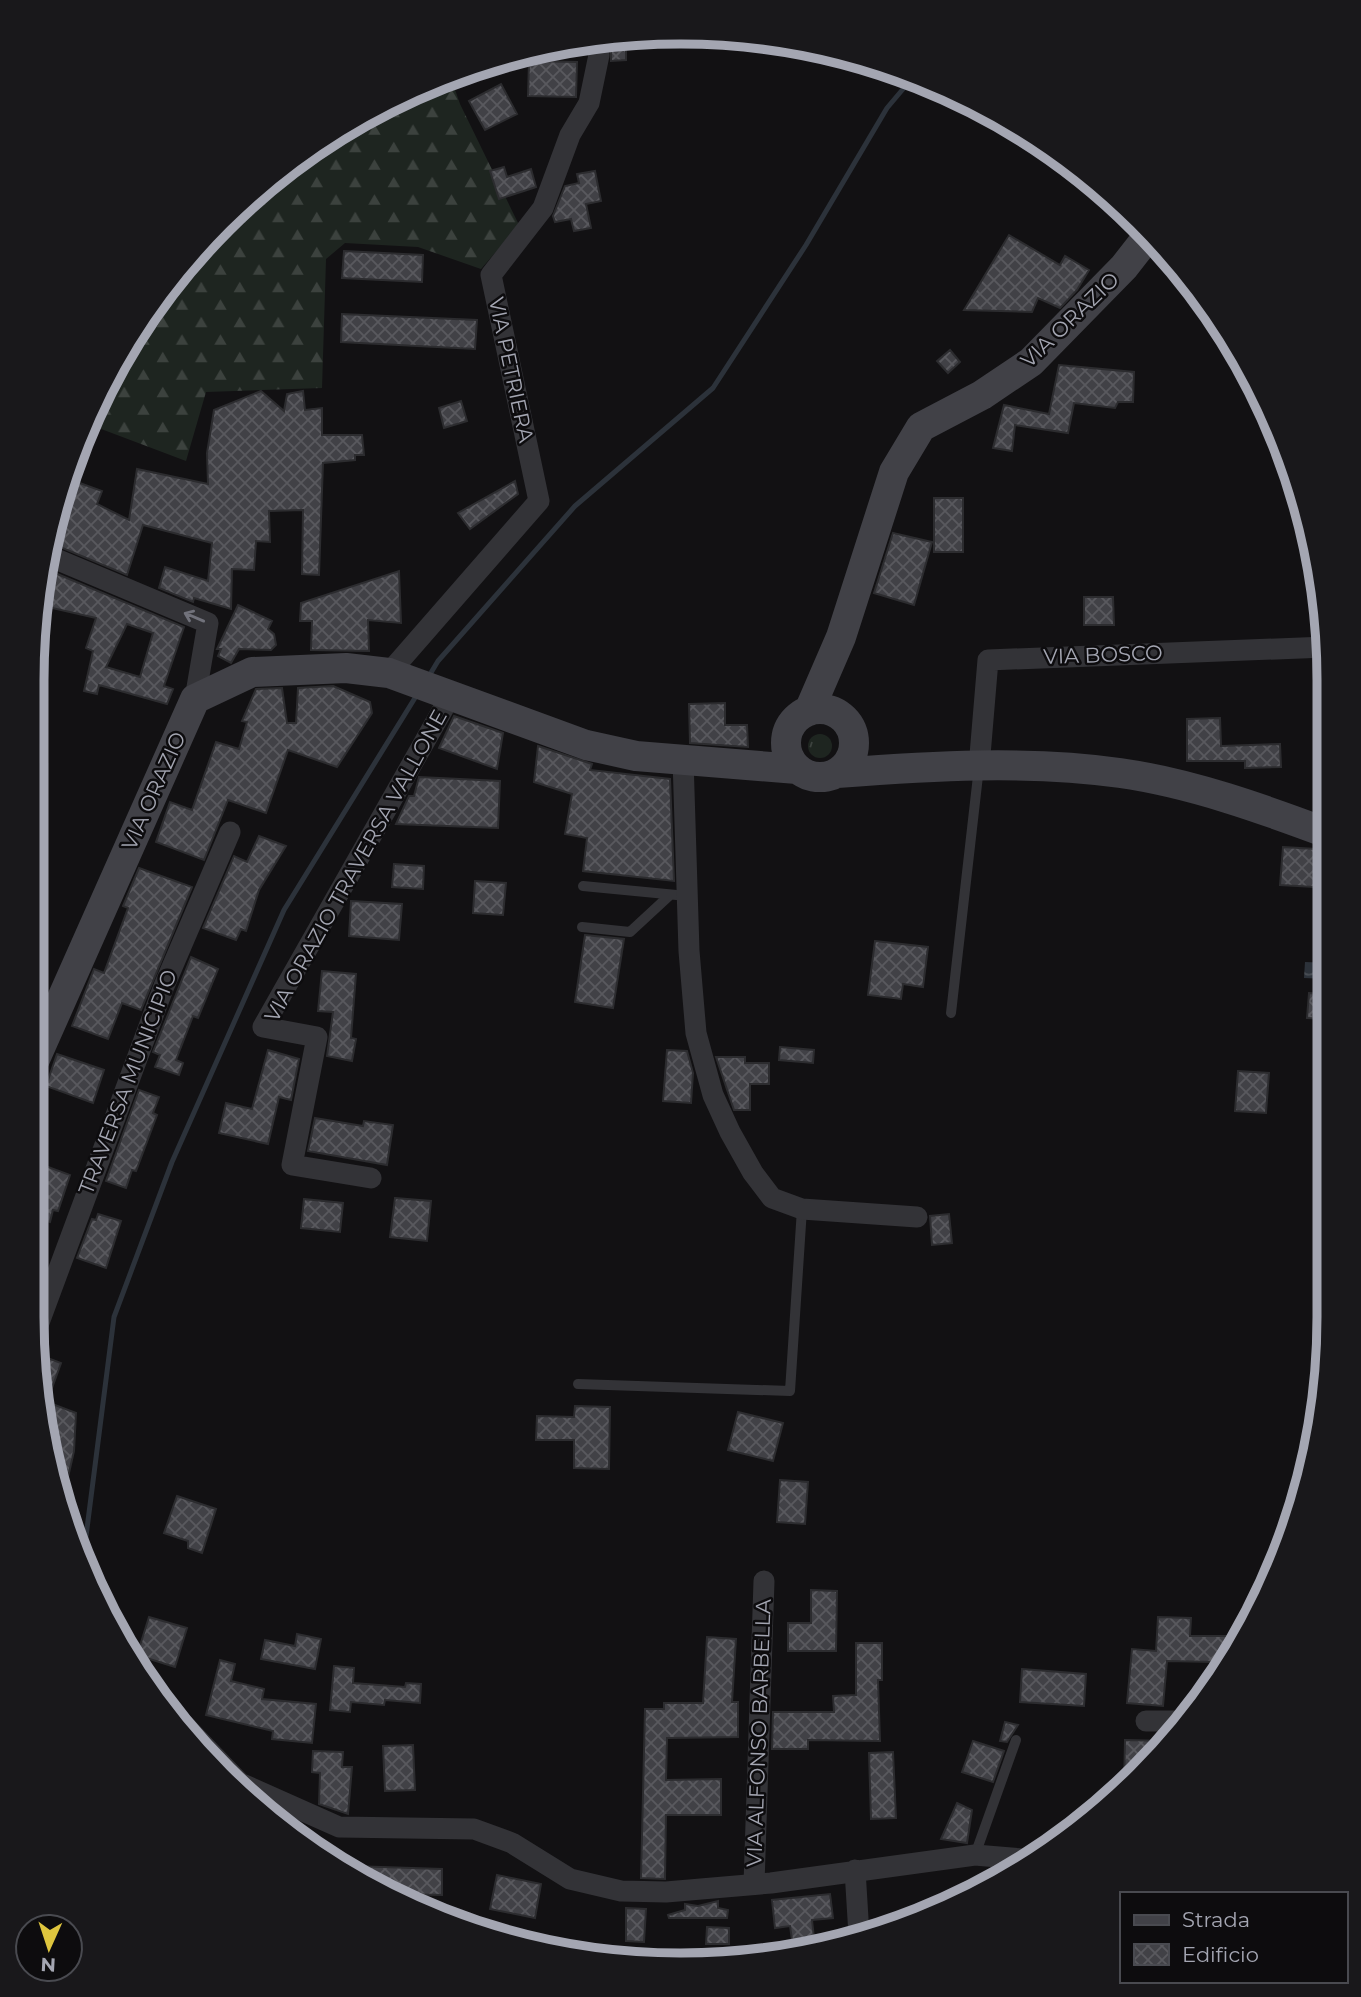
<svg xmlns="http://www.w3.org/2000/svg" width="1361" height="1997" font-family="Montserrat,sans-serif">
<defs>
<pattern id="grass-tufts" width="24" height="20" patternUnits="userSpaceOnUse" patternTransform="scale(1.75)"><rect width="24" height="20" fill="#1e2520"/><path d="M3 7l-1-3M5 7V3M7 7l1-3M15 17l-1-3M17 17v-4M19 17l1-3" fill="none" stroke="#3c423e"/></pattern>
<pattern id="forest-firs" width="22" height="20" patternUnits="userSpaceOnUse" patternTransform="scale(1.75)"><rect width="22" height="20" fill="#1e2520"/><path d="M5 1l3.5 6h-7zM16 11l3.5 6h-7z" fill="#3c423e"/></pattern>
<pattern id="water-waves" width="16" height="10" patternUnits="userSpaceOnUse" patternTransform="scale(1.75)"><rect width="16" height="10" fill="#2c323a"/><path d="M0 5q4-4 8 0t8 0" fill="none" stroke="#484d54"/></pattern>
<pattern id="building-cross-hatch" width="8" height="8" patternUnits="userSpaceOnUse" patternTransform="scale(1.75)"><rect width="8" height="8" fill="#414146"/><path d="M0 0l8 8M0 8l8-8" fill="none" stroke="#59595e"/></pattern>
</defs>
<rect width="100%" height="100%" fill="#121113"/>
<path fill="url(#grass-tufts)" d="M808 746a12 12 0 1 1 24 0a12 12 0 1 1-24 0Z"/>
<path fill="url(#forest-firs)" d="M 450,75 L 460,104 L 519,225 L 481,269 L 418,247 L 345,243 L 326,259 L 322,388 L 206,392 L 186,461 L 88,424 L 99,393 L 222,221 L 320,141 L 432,81 Z"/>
<path fill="url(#water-waves)" d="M 1305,962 L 1329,963 L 1329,979 L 1304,978 Z"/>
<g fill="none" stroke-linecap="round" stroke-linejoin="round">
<path stroke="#2c323a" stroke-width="5" d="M 429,676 L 438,661 L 575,506 L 713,388 L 806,245 L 887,108 L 914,76
M 84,1552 L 114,1317 L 172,1162 L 284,910 L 418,693"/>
</g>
<path fill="url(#building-cross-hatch)" stroke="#2c2c2f" stroke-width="2" fill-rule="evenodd" d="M 626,45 L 626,60 L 611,61 L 611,46 Z
M 529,61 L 577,62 L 576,97 L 528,96 Z
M 501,84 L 517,114 L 485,130 L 469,101 Z
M 504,167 L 507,177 L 531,169 L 536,187 L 499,199 L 490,171 Z
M 595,171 L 601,201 L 586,204 L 591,228 L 574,231 L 571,219 L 555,222 L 553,216 L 565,186 L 579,183 L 577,174 Z
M 1009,235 L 1060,265 L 1065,256 L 1089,270 L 1077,290 L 1060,308 L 1038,298 L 1032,312 L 964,310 Z
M 344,251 L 423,255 L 422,282 L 342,278 Z
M 342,314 L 477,320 L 475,349 L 341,342 Z
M 950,350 L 960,362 L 948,373 L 937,361 Z
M 1059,365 L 1134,372 L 1133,402 L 1118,402 L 1115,408 L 1074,403 L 1068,433 L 1015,425 L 1012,451 L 993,448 L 1004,405 L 1049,414 Z
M 261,391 L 284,411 L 287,394 L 303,391 L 305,410 L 322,408 L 322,435 L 362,435 L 364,455 L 355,455 L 355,460 L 323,463 L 319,575 L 302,574 L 303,510 L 269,511 L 270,542 L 256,541 L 254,570 L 232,569 L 231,609 L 194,598 L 193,602 L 159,588 L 165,567 L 208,581 L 212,543 L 143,525 L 127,575 L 48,542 L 69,479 L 102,491 L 97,504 L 129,520 L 137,469 L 208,484 L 207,453 L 214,410 Z
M 461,401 L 467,421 L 444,428 L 439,408 Z
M 515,481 L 518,494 L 470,529 L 458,513 Z
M 934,498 L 963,498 L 963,552 L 934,552 Z
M 893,533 L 932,542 L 914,605 L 874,593 Z
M 43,568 L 184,627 L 164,686 L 173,689 L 167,704 L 99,685 L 97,694 L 84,691 L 93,651 L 86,648 L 96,618 L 39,605 ZM 127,624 L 153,633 L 140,677 L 106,667 Z
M 399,571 L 401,623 L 368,620 L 369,651 L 311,650 L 312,621 L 300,621 L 301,603 Z
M 1084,597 L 1113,597 L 1114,625 L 1084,625 Z
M 238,605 L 272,621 L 268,629 L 274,634 L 276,645 L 271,650 L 239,649 L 231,663 L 218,656 L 221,649 L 217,649 Z
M 333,686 L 370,702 L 372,713 L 337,767 L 288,750 L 266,813 L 228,800 L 204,860 L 156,842 L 170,802 L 192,810 L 216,742 L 239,749 L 247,722 L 242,721 L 256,689 L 282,688 L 287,723 L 296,723 L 298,688 Z
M 725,703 L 725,725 L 747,725 L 748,747 L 690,743 L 689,704 Z
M 454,716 L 503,733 L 497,769 L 439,748 Z
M 1220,718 L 1221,746 L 1280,744 L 1281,767 L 1245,768 L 1245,761 L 1187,761 L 1187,719 Z
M 538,746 L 592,764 L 590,770 L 670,779 L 674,881 L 583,871 L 587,838 L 565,834 L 572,794 L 534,782 Z
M 419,777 L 500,781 L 498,828 L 396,824 L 409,796 L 414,796 Z
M 259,836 L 286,846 L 259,890 L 246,931 L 241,929 L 236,940 L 203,928 L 234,856 L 247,862 Z
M 1283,847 L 1316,849 L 1314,887 L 1280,885 Z
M 394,864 L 424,866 L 423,889 L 392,887 Z
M 139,868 L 192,887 L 141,1010 L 122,1003 L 108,1039 L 72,1026 L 94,969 L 104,973 L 128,908 L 123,906 Z
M 475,881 L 506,883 L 503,915 L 473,913 Z
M 351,901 L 402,904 L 399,940 L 349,936 Z
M 585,935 L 624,939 L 613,1008 L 575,1002 Z
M 875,941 L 928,947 L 923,987 L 903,984 L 901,999 L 868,995 Z
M 191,957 L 218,969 L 198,1018 L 193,1016 L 176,1060 L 183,1063 L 179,1075 L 155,1067 L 160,1055 L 153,1052 Z
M 322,971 L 356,974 L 351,1038 L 356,1039 L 352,1061 L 327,1056 L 333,1012 L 318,1011 Z
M 1309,993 L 1329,995 L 1329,1019 L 1307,1018 Z
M 780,1047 L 814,1050 L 813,1063 L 779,1060 Z
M 268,1050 L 299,1059 L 291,1100 L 279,1097 L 268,1144 L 219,1133 L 226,1103 L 252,1109 Z
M 667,1050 L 687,1051 L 693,1073 L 691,1103 L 663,1101 Z
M 57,1054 L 104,1070 L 93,1103 L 46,1086 Z
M 716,1057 L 745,1057 L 745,1063 L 769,1063 L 769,1084 L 750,1084 L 750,1110 L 734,1110 Z
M 1238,1071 L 1269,1073 L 1266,1113 L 1235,1111 Z
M 139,1090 L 159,1097 L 153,1113 L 157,1115 L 136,1171 L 132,1170 L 126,1188 L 106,1181 Z
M 315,1118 L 363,1126 L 364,1121 L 393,1125 L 387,1165 L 308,1151 Z
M 32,1161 L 70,1175 L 58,1211 L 53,1210 L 50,1222 L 44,1220 L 32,1249 Z
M 395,1198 L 431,1201 L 427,1241 L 390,1237 Z
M 304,1199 L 343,1203 L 340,1232 L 301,1228 Z
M 98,1214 L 121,1221 L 106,1268 L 77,1258 L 92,1219 L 96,1220 Z
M 949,1214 L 952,1243 L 932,1245 L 930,1216 Z
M 37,1354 L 61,1363 L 47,1402 L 76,1413 L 74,1451 L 66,1486 L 53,1482 Z
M 575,1406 L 610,1407 L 609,1469 L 574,1468 L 574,1440 L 536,1440 L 537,1416 L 574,1417 Z
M 738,1412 L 783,1423 L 773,1461 L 728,1450 Z
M 780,1480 L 808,1482 L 805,1524 L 777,1522 Z
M 177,1496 L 216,1509 L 202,1553 L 188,1548 L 188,1541 L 164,1533 Z
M 811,1590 L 837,1591 L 836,1651 L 788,1651 L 788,1623 L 811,1623 Z
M 149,1617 L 187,1628 L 175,1667 L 137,1655 Z
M 1158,1617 L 1191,1618 L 1190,1636 L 1242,1636 L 1214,1685 L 1214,1662 L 1167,1661 L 1163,1706 L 1127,1703 L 1132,1649 L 1156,1651 Z
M 297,1634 L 321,1639 L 315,1669 L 261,1659 L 265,1640 L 295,1646 Z
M 707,1637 L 736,1639 L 732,1702 L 738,1702 L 738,1737 L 667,1738 L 666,1780 L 721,1779 L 721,1815 L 666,1815 L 665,1879 L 641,1878 L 645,1709 L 664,1709 L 664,1703 L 703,1703 Z
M 856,1643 L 882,1643 L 882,1680 L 878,1680 L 880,1741 L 808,1740 L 808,1749 L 772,1749 L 773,1712 L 834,1712 L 833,1696 L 856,1695 Z
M 220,1660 L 235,1664 L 231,1681 L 264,1689 L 262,1699 L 316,1704 L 312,1743 L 272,1739 L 273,1731 L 206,1715 Z
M 334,1666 L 354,1668 L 353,1683 L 405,1687 L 406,1683 L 421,1684 L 420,1703 L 385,1700 L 384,1705 L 351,1702 L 350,1712 L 330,1710 Z
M 1022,1669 L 1086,1674 L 1084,1706 L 1020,1702 Z
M 1005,1722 L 1018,1725 L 1007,1742 L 1000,1741 Z
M 1125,1740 L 1167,1741 L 1139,1776 L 1124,1787 Z
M 973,1741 L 1004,1751 L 993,1782 L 962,1772 Z
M 413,1745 L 415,1790 L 385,1791 L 383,1746 Z
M 313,1751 L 343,1752 L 342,1767 L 352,1767 L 348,1814 L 319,1804 L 320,1773 L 312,1772 Z
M 893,1752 L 896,1818 L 871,1819 L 869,1753 Z
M 957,1803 L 972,1810 L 967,1843 L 941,1839 Z
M 351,1866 L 442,1869 L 442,1895 L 397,1894 Z
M 497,1875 L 541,1884 L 535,1918 L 490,1909 Z
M 830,1894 L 833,1918 L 812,1920 L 814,1938 L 792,1940 L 790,1926 L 775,1928 L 772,1900 Z
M 718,1901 L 718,1908 L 728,1910 L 727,1918 L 669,1918 L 668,1915 L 685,1910 L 685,1904 L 698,1906 Z
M 626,1908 L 646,1909 L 644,1942 L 626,1941 Z
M 707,1927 L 729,1928 L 729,1944 L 706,1944 Z"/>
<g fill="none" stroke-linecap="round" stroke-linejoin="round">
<path stroke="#333337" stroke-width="10" d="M 583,886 L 687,896
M 582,927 L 630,932 L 670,895
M 951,1013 L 979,767
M 578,1384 L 790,1391 L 802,1209
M 975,1855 L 1016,1740"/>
<path stroke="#333337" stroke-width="21" d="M 44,554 L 208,623 L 195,699
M 389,673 L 539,501 L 491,275 L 543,208 L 570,135 L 589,103 L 599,55 L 597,40
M 683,759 L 689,951 L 696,1033 L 713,1095 L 730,1132 L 753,1173 L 772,1198 L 802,1209 L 917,1217
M 979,767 L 988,660 L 1326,647
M 371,1178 L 292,1165 L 317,1037 L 263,1027 L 451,695
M 34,1336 L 164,986 L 230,832
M 166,1706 L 240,1783 L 339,1827 L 474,1829 L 512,1843 L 570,1879 L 621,1891 L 666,1892 L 771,1883 L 975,1855 L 1022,1859
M 1146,1721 L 1184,1721
M 855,1870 L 859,1935
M 754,1884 L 764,1581"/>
<path stroke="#414147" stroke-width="30" d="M786 743a34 34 0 1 1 68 0a34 34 0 1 1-68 0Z
M 809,711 L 841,637 L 894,472 L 921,427 L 982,395 L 1031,362 L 1124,267 L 1149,235
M 837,773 C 930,766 1027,760 1120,773 C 1191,783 1263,809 1330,834
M 32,1066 L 195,699 L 252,672 L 346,668 L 389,673 L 586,745 L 636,756 L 797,769"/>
</g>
<defs><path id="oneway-shaft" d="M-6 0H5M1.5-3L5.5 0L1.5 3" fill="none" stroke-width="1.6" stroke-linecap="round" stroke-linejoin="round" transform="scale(1.75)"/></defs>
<use stroke="#71727b" href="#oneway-shaft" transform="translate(194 617) rotate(-157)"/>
<g text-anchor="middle" stroke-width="5" stroke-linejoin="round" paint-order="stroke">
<g font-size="21" fill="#a4a6b2" stroke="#0d0c0e">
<text transform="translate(1070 320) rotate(-44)" y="7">VIA ORAZIO</text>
<text transform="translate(511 370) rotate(78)" y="7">VIA PETRIERA</text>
<text transform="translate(1103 655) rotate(-2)" y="7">VIA BOSCO</text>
<text transform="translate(154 791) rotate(-66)" y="7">VIA ORAZIO</text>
<text transform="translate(356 866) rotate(-61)" y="7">VIA ORAZIO TRAVERSA VALLONE</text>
<text transform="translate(128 1082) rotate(-69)" y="7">TRAVERSA MUNICIPIO</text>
<text transform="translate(759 1733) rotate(-88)" y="7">VIA ALFONSO BARBELLA</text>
</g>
</g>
<path d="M0 0H1361V1997H0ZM680 44H681A636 636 0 0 1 1317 680V1317A636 636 0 0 1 681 1953H680A636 636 0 0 1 44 1317V680A636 636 0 0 1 680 44Z" fill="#19181b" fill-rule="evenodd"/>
<path fill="none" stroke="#a4a6b2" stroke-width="9" d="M680 44H681A636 636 0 0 1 1317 680V1317A636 636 0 0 1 681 1953H680A636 636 0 0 1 44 1317V680A636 636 0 0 1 680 44Z"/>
<rect x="1120" y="1892" width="228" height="91" fill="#0d0c0e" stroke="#494a50" stroke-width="2"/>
<rect x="1134" y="1915" width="35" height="10" fill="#414147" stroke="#494a50" stroke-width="2"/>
<text x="1182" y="1927" font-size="21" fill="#a4a6b2">Strada</text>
<rect x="1134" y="1944" width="35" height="21" fill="url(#building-cross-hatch)" stroke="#494a50" stroke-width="2"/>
<text x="1182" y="1962" font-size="21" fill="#a4a6b2">Edificio</text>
<g transform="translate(49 1948) rotate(183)"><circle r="33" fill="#0d0c0e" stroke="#494a50" stroke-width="2"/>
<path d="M0-5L12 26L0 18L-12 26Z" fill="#dec53e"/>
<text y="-10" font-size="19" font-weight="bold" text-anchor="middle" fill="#a4a6b2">N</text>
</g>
</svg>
